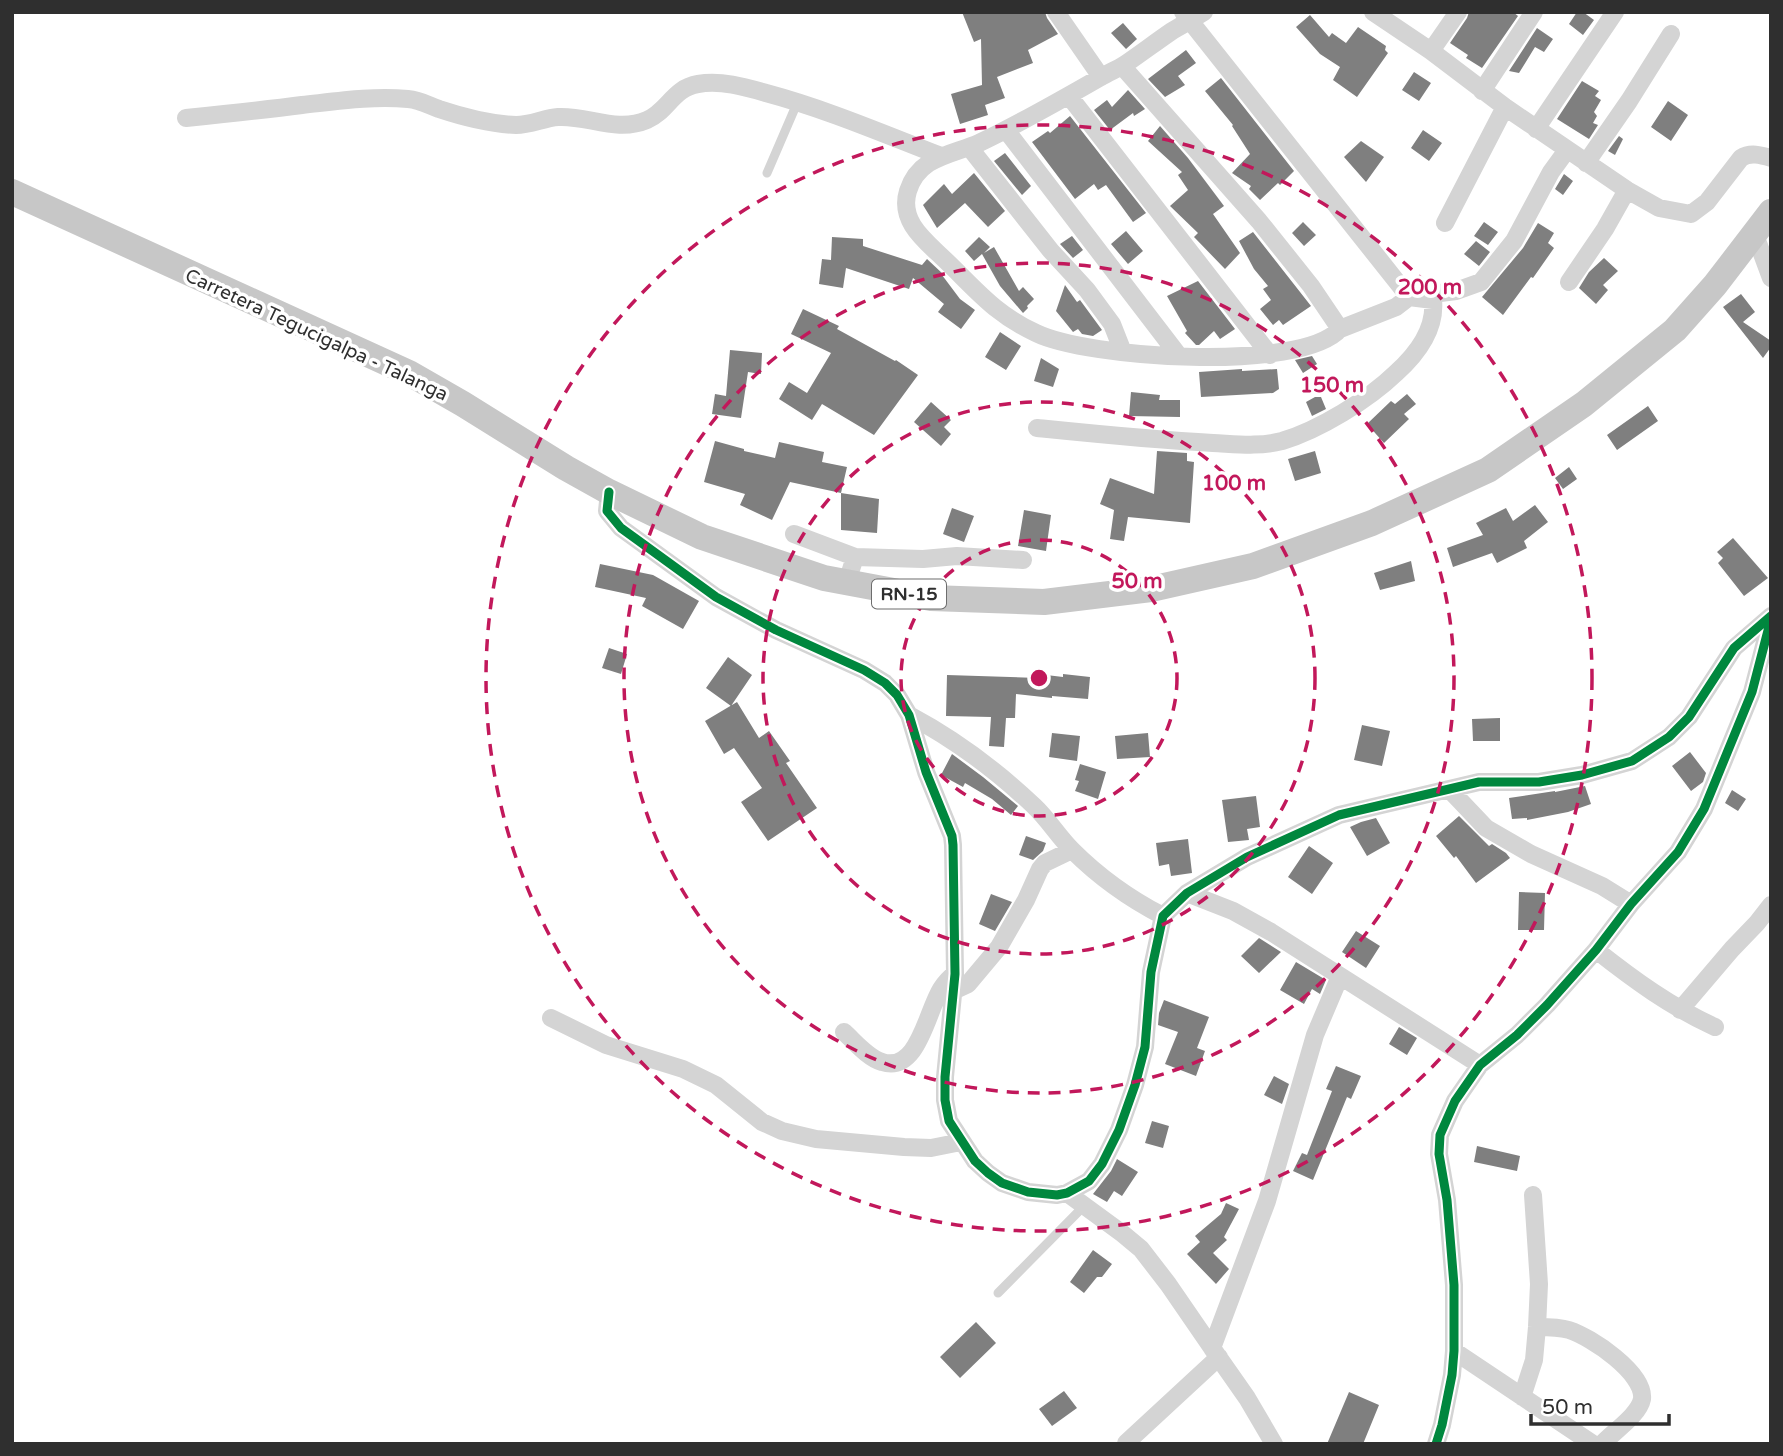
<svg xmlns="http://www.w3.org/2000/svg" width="1783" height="1456" font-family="'Varela Round',sans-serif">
<rect width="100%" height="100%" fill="#fff"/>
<path fill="#7f7f7f" d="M 962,12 L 1045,12 L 1047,18 L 1058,34 L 1028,50 L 1033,63 L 997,77 L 1005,98 L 985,105 L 988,115 L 960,124 L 951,94 L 982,85 L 981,39 L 974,42 Z
M 1469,12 L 1513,12 L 1518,16 L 1482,68 L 1466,58 L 1468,55 L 1450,43 L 1467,18 Z
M 1577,12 L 1583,12 L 1594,20 L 1583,35 L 1569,24 Z
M 1310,15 L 1329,37 L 1332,33 L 1346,43 L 1358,27 L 1386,46 L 1385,50 L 1388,53 L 1357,97 L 1333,80 L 1340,67 L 1320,54 L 1296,27 Z
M 1123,23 L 1137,39 L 1126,49 L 1111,33 Z
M 1537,28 L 1553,39 L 1544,52 L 1535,47 L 1519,73 L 1509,71 Z
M 1186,50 L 1196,63 L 1178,76 L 1185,85 L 1165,97 L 1148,79 Z
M 1414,72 L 1431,83 L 1419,101 L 1402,90 Z
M 1221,78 L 1294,171 L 1280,185 L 1278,183 L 1260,200 L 1249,189 L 1251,186 L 1232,173 L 1250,154 L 1232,126 L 1233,125 L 1205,91 Z
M 1582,81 L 1599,91 L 1595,96 L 1601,100 L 1594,112 L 1597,116 L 1593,123 L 1598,125 L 1589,139 L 1557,119 Z
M 1128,90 L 1145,109 L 1134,116 L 1133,113 L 1110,130 L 1094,110 L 1107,100 L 1112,107 Z
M 1668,101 L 1688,115 L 1671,141 L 1651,127 Z
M 1070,116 L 1146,213 L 1133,222 L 1106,185 L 1098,190 L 1094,184 L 1075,199 L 1032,142 L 1048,131 L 1050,133 Z
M 1160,126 L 1188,158 L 1224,206 L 1213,214 L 1240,253 L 1225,269 L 1194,237 L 1198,233 L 1170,206 L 1188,190 L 1178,175 L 1182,172 L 1148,141 Z
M 1423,130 L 1442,143 L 1429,161 L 1411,148 Z
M 1619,136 L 1623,139 L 1615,155 L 1608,151 Z
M 1361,141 L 1384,157 L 1366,182 L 1344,157 Z
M 1005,153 L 1031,186 L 1022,195 L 994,161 Z
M 974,173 L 1005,211 L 988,227 L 965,203 L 937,228 L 923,205 L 944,184 L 952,194 Z
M 1564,174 L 1573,181 L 1563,195 L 1555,189 Z
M 1303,222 L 1316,235 L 1304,246 L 1292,233 Z
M 1484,222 L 1498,232 L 1488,245 L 1474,236 Z
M 1538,223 L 1554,233 L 1548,243 L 1554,248 L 1533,278 L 1531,277 L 1503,315 L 1482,297 L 1523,248 Z
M 1126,231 L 1143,251 L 1128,264 L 1111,244 Z
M 1253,232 L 1311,306 L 1283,325 L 1279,320 L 1273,325 L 1260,309 L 1271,300 L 1263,289 L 1268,286 L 1254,269 L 1239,241 Z
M 1072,236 L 1083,250 L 1073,258 L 1060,244 Z
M 832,237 L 863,239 L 863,246 L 922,265 L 927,259 L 943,274 L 942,275 L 960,299 L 975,310 L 961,329 L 938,312 L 944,304 L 913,278 L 909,289 L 846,268 L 843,288 L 819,284 L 822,259 L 831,260 Z
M 979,237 L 990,247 L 984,253 L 994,247 L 1019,291 L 1023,287 L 1034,299 L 1027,306 L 1028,308 L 1023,313 L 1000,286 L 982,254 L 974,261 L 965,251 Z
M 1476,241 L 1490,252 L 1479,266 L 1464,254 Z
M 1604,258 L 1618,271 L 1603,285 L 1608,290 L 1596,304 L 1579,288 L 1589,272 Z
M 1198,281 L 1235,329 L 1220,339 L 1214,331 L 1199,345 L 1196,345 L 1185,333 L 1187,331 L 1167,296 Z
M 1065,285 L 1077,302 L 1080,300 L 1102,330 L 1093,336 L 1082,334 L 1078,329 L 1073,332 L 1056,311 Z
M 1741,294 L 1755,312 L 1743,322 L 1771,341 L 1771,347 L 1763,358 L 1723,307 Z
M 803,309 L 839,326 L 837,329 L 895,361 L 896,360 L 918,375 L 874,435 L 822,404 L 812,420 L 779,399 L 789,382 L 807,393 L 831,353 L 791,334 Z
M 1000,332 L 1021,346 L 1006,370 L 985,357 Z
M 730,350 L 762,353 L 761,374 L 748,372 L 741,418 L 712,414 L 715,394 L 726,396 Z
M 1312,356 L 1317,364 L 1303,373 L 1295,360 Z
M 1041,358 L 1059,369 L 1053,387 L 1034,381 Z
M 1242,369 L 1242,371 L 1277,369 L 1279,389 L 1273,393 L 1201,397 L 1199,372 Z
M 1131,392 L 1160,395 L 1159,400 L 1180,400 L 1180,417 L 1129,416 Z
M 1407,394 L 1416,404 L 1404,414 L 1409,419 L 1384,443 L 1367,424 L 1391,401 L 1395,404 Z
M 1315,397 L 1321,397 L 1326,409 L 1312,416 L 1306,402 Z
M 931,402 L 951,420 L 944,427 L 951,434 L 941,446 L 914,422 Z
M 1648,406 L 1658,421 L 1617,450 L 1607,435 Z
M 715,441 L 744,449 L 744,451 L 775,458 L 779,442 L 824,452 L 822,462 L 847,467 L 841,493 L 790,482 L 772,520 L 740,505 L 745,494 L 704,482 Z
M 1157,451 L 1187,453 L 1187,461 L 1194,462 L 1190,523 L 1128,517 L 1124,541 L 1110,539 L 1114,510 L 1100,504 L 1110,478 L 1154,494 Z
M 1315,451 L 1321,473 L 1295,481 L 1288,459 Z
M 1569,467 L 1577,479 L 1563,489 L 1555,478 Z
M 841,493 L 879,499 L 877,533 L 841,530 Z
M 1535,505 L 1548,522 L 1524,541 L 1527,548 L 1497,563 L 1492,553 L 1453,567 L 1447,548 L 1483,535 L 1476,523 L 1506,508 L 1513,521 Z
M 952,508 L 974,516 L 964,542 L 943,534 Z
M 1024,510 L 1051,515 L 1046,551 L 1018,546 Z
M 1733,538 L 1768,578 L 1744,596 L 1718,563 L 1723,558 L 1717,552 Z
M 1411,561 L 1415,581 L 1380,590 L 1374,573 Z
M 600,564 L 653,575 L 699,601 L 683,629 L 642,606 L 646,598 L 595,587 Z
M 609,648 L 627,654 L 621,674 L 602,668 Z
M 728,657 L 752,675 L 731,706 L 706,688 Z
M 1038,674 L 1063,677 L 1063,674 L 1090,677 L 1088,699 L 1052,696 L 1052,698 L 1016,694 L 1015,718 L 1006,718 L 1004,747 L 989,746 L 991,717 L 946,716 L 947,675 L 1038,678 Z
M 737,702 L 759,738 L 769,731 L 790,761 L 786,763 L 817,808 L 768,841 L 741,802 L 762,788 L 734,748 L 724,754 L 705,721 Z
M 1500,718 L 1500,741 L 1473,741 L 1472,719 Z
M 1362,725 L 1390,731 L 1382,766 L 1354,760 Z
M 1052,733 L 1080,736 L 1077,761 L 1049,757 Z
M 1148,733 L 1150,757 L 1117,759 L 1115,736 Z
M 1690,752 L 1706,773 L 1703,782 L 1691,791 L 1672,766 Z
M 952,754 L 983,777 L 1018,806 L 1011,815 L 992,799 L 965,783 L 963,787 L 941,775 Z
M 1080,764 L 1106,772 L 1098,799 L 1075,791 L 1079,781 L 1075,780 Z
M 1585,786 L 1591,804 L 1568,812 L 1527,820 L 1527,818 L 1512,819 L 1509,798 L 1555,791 L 1555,792 Z
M 1732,790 L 1746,799 L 1738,811 L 1725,803 Z
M 1256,796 L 1260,827 L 1247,829 L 1249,840 L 1228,842 L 1222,800 Z
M 1459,816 L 1489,846 L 1492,844 L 1506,853 L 1510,858 L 1476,883 L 1456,856 L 1454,858 L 1436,836 Z
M 1376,818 L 1390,843 L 1367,856 L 1350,827 L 1361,822 Z
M 1026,836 L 1046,843 L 1043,851 L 1033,860 L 1019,855 Z
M 1188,839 L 1192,873 L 1171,876 L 1169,864 L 1159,866 L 1156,843 Z
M 1309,846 L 1333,863 L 1312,894 L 1288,877 Z
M 1519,892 L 1545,893 L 1544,930 L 1518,930 Z
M 991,894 L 1012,902 L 995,931 L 979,924 Z
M 1356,931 L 1380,946 L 1366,968 L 1342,952 Z
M 1259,938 L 1281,952 L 1259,973 L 1241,956 Z
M 1296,962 L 1326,980 L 1320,994 L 1312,989 L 1304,1004 L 1280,990 Z
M 1164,1000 L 1209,1017 L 1197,1048 L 1205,1051 L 1196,1076 L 1165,1064 L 1178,1032 L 1158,1025 L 1159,1013 Z
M 1399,1027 L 1417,1038 L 1407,1055 L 1389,1044 Z
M 1336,1066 L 1361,1076 L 1351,1099 L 1347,1097 L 1313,1180 L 1293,1171 L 1302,1153 L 1307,1155 L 1332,1091 L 1326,1089 Z
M 1274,1076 L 1289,1084 L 1282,1104 L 1264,1095 Z
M 1152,1121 L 1169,1126 L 1163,1148 L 1145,1143 Z
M 1477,1146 L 1520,1156 L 1517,1171 L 1474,1162 Z
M 1117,1159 L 1138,1172 L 1122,1196 L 1114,1191 L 1107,1202 L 1093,1194 L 1111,1171 Z
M 1226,1203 L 1239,1209 L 1224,1237 L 1227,1240 L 1213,1253 L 1229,1269 L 1216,1284 L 1187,1254 L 1200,1242 L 1195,1236 L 1221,1214 Z
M 1093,1250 L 1112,1264 L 1102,1277 L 1097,1277 L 1084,1293 L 1070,1282 Z
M 976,1322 L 996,1343 L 960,1378 L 940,1357 Z
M 1064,1391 L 1077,1408 L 1052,1426 L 1039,1409 Z
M 1349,1392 L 1379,1405 L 1363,1444 L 1327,1444 Z"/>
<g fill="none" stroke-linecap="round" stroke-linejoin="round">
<path stroke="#d4d4d4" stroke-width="9" d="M 767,173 L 798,101
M 998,1293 L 1084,1206"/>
<path stroke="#d4d4d4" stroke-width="18" d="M 1056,12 L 1101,77
M 1204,12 C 1193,19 1182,25 1172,31 C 1156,42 1140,54 1124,65 C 1117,69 1108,73 1101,77 C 1061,100 1021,123 979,143 C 952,155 919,156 908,191 C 899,220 923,239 942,257 C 975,288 993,313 1036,333 C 1087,358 1300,373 1340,329
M 1373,12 L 1431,51 L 1505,107 L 1627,190 L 1659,208 L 1691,214 L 1707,202 L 1741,158 C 1750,152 1761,155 1771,158
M 1431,51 L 1458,12
M 1122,66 L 1259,221 L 1311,286 L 1340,329 L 1396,307 L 1409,297 L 1456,291 L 1481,282 L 1514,241 L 1551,172 L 1567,150
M 1482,91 L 1534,12
M 1069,96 L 1270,355
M 186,118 C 225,114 264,110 302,105 C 339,101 371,96 408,99 C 420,100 428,105 439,109 C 463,117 490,124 516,125 C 531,125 544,118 558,117 C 587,115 617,133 647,120 C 668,111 673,88 698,84 C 721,80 745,87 766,93 C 826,109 884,134 941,156
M 1536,129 L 1615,12
M 1006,130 L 1179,356
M 969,147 L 1051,251 L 1087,290 L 1112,324 L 1123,352
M 1586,163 L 1629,101 L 1671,34
M 1445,223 L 1505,107
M 1755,235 L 1771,278
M 1569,282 L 1605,229 L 1627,190
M 1037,428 C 1096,434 1154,440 1213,443 C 1236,444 1259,447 1282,441 C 1319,430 1368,400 1396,373 C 1416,355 1436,329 1433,300 L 1409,297 L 1183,12
M 609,492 L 607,511 L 621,528 L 716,597 L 776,630 L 864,670 L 885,683 L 897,695 L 909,715 L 926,772 L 952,836 L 953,845 L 955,974 L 945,1077 L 945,1100 L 949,1121 L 975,1161 L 988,1173 L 1002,1183 L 1028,1192 L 1057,1195 L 1067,1193 L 1089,1181 L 1102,1164 L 1119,1130 L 1135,1085 L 1145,1047 L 1151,972 L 1163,916 L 1187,893 L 1247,857 L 1339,815 L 1479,782 L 1539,782 L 1582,775 L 1632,761 L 1669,737 L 1689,717 L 1734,648 L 1771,616
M 794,534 L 855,557
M 847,582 L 855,557 L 923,559 L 957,556 L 1023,560
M 909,715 C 954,739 996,770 1034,806 C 1048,819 1058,836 1072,850 C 1100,878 1128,898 1163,916
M 1449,789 L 1486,828 L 1531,854 L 1602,886 L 1631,904
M 1187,893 L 1233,911 L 1271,932 L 1480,1065
M 1596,950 C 1634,980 1671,1007 1715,1027
M 953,991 L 968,984 L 999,947 L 1026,900 L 1040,869 L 1045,863 L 1072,850
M 1680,1010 L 1732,949 L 1757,923 L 1771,905
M 551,1018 L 606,1045 L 683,1069 L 716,1085 L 762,1122 L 782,1131 L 816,1139 L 904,1147 L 931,1148 L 961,1142
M 844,1032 C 855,1042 868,1058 882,1062 C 918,1074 927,1011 941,989 C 945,983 949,978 955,974
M 1067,1193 L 1123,1234 L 1141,1249 L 1168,1284 L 1212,1348
M 1537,1327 C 1547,1327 1559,1327 1569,1330 C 1591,1337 1645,1373 1642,1399 C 1639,1415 1613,1432 1602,1444
M 1454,1351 L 1593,1444
M 1522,1397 L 1534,1360 L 1537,1327 L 1539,1284 L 1533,1195
M 1126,1443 L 1219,1357
M 1274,1444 L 1247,1398 L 1212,1348 L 1267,1201 L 1315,1035 L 1340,976
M 1436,1444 L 1442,1425 L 1452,1375 L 1454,1351 L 1454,1285 L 1447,1200 L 1439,1154 L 1440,1135 L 1455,1101 L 1480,1065 L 1517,1035 L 1547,1005 L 1596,950 L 1631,904 L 1678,852 L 1704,809 L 1752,692 L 1771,619"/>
<path stroke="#c7c7c7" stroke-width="26" d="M 12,192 L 409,373 L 463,404 L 566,468 L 609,492 L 702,537 L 824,578 L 931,598 L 1044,602 L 1151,589 L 1253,566 L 1372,523 L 1488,470 L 1584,404 L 1675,330 L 1715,285 L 1771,212"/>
<defs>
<path id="cycleway" d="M 609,492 L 607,511 L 621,528 L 716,597 L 776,630 L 864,670 L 885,683 L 897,695 L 909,715 L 926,772 L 952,836 L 953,845 L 955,974 L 945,1077 L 945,1100 L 949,1121 L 975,1161 L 988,1173 L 1002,1183 L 1028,1192 L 1057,1195 L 1067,1193 L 1089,1181 L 1102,1164 L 1119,1130 L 1135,1085 L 1145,1047 L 1151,972 L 1163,916 L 1187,893 L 1247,857 L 1339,815 L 1479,782 L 1539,782 L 1582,775 L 1632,761 L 1669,737 L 1689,717 L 1734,648 L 1771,616
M 1436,1444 L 1442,1425 L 1452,1375 L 1454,1351 L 1454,1285 L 1447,1200 L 1439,1154 L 1440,1135 L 1455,1101 L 1480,1065 L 1517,1035 L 1547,1005 L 1596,950 L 1631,904 L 1678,852 L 1704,809 L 1752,692 L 1771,619"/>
</defs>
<use href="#cycleway" stroke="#fff" stroke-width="13"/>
<use href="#cycleway" stroke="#00873e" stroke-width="9"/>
</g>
<g fill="none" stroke="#c2185b" stroke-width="3.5" stroke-dasharray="12 9">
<circle cx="1039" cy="678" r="138"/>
<circle cx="1039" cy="678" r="276"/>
<circle cx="1039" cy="678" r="415"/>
<circle cx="1039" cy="678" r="553"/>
</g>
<g text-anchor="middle" stroke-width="7" stroke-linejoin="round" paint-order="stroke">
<rect fill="#fff" stroke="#6d6d6d" stroke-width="2" x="872" y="579.5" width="74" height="29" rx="5"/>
<g font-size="18" font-weight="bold" fill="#2f2f2f">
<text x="909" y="600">RN-15</text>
</g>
<g font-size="19" fill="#2f2f2f" stroke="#fff">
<text transform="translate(317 334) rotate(25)" y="7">Carretera Tegucigalpa - Talanga</text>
</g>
</g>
<circle cx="1039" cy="678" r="10" fill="#c2185b" stroke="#fff" stroke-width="3.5"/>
<g font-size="21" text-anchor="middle" font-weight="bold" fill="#c2185b" stroke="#fff" stroke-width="7" stroke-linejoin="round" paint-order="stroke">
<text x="1430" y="294">200 m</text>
<text x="1332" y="392">150 m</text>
<text x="1234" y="490">100 m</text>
<text x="1137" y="588">50 m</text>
</g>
<rect width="1783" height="1456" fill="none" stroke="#2f2f2f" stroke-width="28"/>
<path d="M1531 1414v10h138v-10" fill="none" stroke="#2f2f2f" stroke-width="3.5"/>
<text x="1542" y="1414" font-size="21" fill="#2f2f2f" stroke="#ffffff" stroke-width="5" paint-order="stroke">50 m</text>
</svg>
